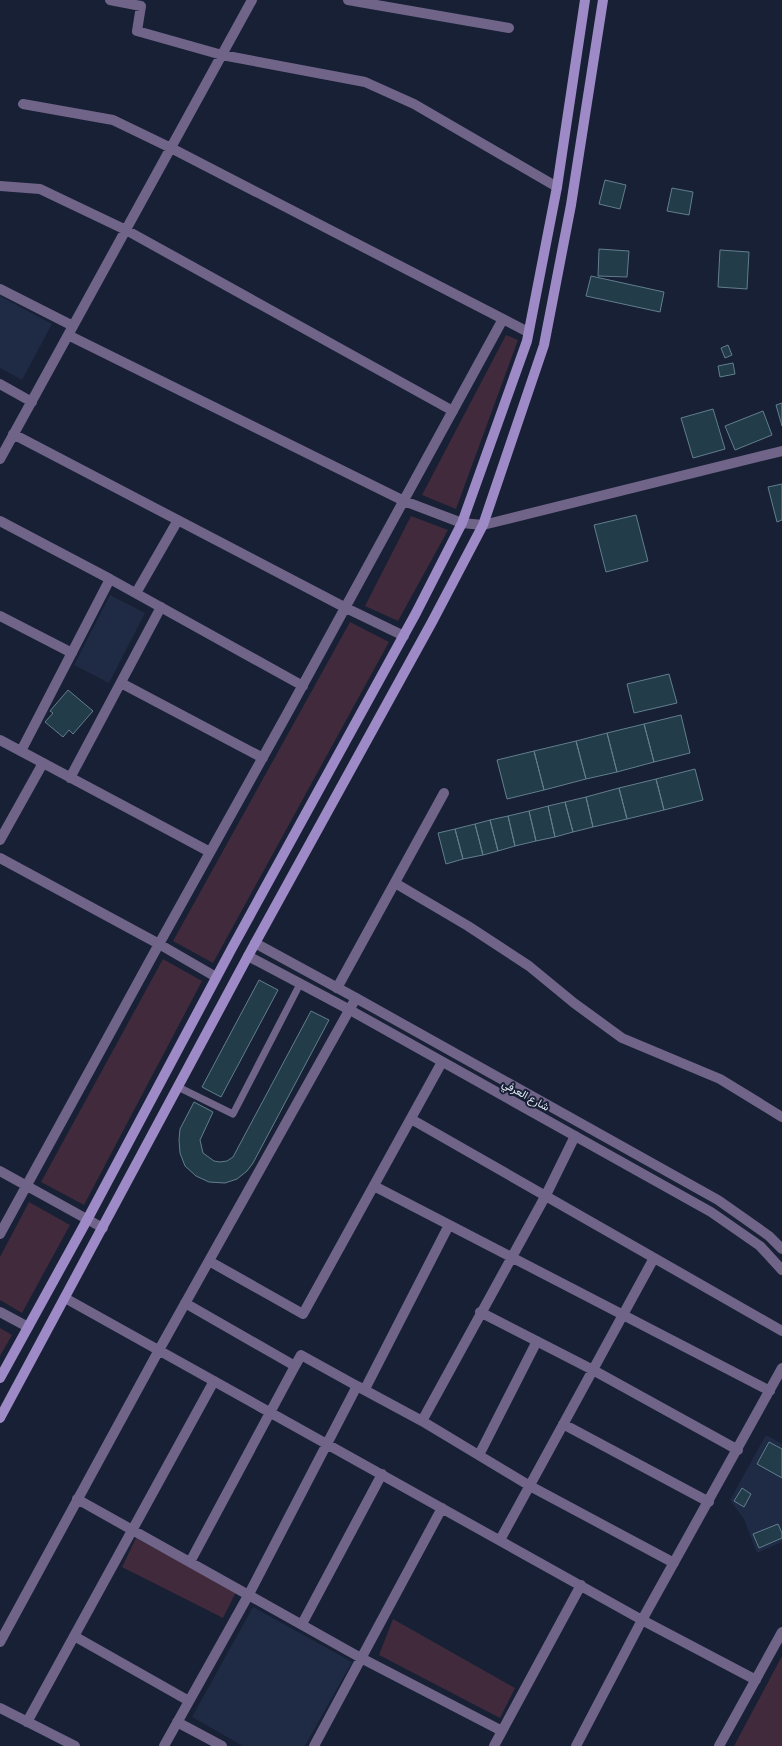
<svg xmlns="http://www.w3.org/2000/svg" width="782" height="1746" font-family="Ubuntu,Vazirmatn,sans-serif">
<rect width="100%" height="100%" fill="#172034"/>
<path fill="#1f2a44" d="M 0,296 L 52,324 L 22,380 L 0,368 Z
M 110,595 L 145,613 L 109,683 L 74,665 Z
M 766,1435 L 782,1444 L 782,1542 L 757,1553 L 744,1519 L 730,1500 Z
M 253,1607 L 352,1662 L 305,1746 L 243,1746 L 192,1717 Z"/>
<path fill="#402a3c" d="M 506,335 L 518,340 L 456,509 L 422,495 Z
M 411,516 L 448,530 L 398,621 L 365,606 Z
M 350,622 L 389,642 L 213,963 L 173,941 Z
M 163,959 L 202,981 L 84,1205 L 41,1182 Z
M 29,1202 L 70,1225 L 22,1313 L 0,1300 L 0,1257 Z
M 0,1328 L 12,1335 L 0,1356 Z
M 136,1538 L 236,1592 L 223,1618 L 122,1567 Z
M 393,1619 L 515,1688 L 500,1718 L 379,1655 Z
M 782,1656 L 782,1746 L 734,1746 Z"/>
<path fill="#223c4a" stroke="#627e8e" d="M 605,180 L 626,185 L 620,209 L 599,204 Z
M 672,188 L 693,192 L 689,215 L 667,211 Z
M 599,249 L 629,251 L 627,277 L 598,276 Z
M 720,250 L 749,252 L 747,289 L 718,287 Z
M 591,276 L 664,292 L 660,312 L 586,296 Z
M 728,345 L 732,355 L 725,358 L 721,348 Z
M 733,363 L 735,374 L 720,377 L 718,366 Z
M 782,403 L 782,426 L 776,405 Z
M 713,409 L 725,449 L 693,458 L 681,418 Z
M 763,411 L 772,435 L 735,450 L 725,426 Z
M 782,484 L 782,520 L 777,522 L 768,487 Z
M 636,515 L 648,561 L 606,572 L 594,525 Z
M 669,674 L 677,703 L 634,713 L 627,684 Z
M 68,690 L 93,711 L 73,734 L 69,730 L 63,737 L 45,722 L 53,713 L 50,711 Z
M 681,715 L 690,753 L 654,762 L 644,724 Z
M 644,724 L 654,762 L 617,772 L 607,733 Z
M 607,733 L 617,772 L 586,779 L 576,741 Z
M 576,741 L 586,779 L 544,790 L 534,751 Z
M 534,751 L 544,790 L 507,799 L 497,760 Z
M 695,769 L 703,800 L 664,810 L 656,779 Z
M 656,779 L 664,810 L 627,819 L 619,788 Z
M 619,788 L 627,819 L 593,827 L 586,797 Z
M 586,797 L 593,827 L 573,832 L 565,802 Z
M 565,802 L 573,832 L 555,837 L 548,806 Z
M 548,806 L 555,837 L 536,841 L 529,811 Z
M 529,811 L 536,841 L 515,846 L 508,816 Z
M 508,816 L 515,846 L 498,851 L 490,820 Z
M 490,820 L 498,851 L 483,855 L 475,824 Z
M 475,824 L 483,855 L 463,859 L 455,829 Z
M 455,829 L 463,859 L 446,864 L 438,833 Z
M 259,980 L 278,990 L 221,1097 L 202,1087 Z
M 311,1011 L 329,1020 L 253,1163 L 247,1171 L 237,1179 L 225,1183 L 209,1182 L 196,1176 L 185,1166 L 180,1153 L 179,1140 L 180,1129 L 194,1102 L 213,1112 L 200,1140 L 203,1153 L 214,1161 L 220,1162 L 227,1161 L 233,1157 Z
M 769,1442 L 782,1449 L 782,1478 L 757,1464 Z
M 742,1488 L 751,1494 L 744,1507 L 734,1501 Z
M 778,1524 L 782,1533 L 782,1538 L 759,1548 L 753,1534 Z"/>
<g fill="none" stroke-linecap="round" stroke-linejoin="round">
<path stroke="#706489" stroke-width="7" d="M 178,1087 L 233,1114 L 300,984"/>
<path stroke="#706489" stroke-width="10" d="M 110,0 L 141,6 L 137,31 L 222,55 L 365,82 L 414,104 L 557,187
M 348,0 L 509,28
M 23,104 L 113,120 L 171,148 L 503,319
M 0,186 L 40,189 L 126,230 L 453,411
M 0,289 L 73,326
M 68,335 L 404,501 L 462,523 L 483,525
M 0,384 L 32,402
M 13,434 L 346,608 L 404,636
M 0,459 L 252,0
M 0,521 L 110,579 L 21,751
M 110,579 L 303,686
M 136,593 L 178,520
M 0,616 L 72,653
M 121,683 L 263,758
M 0,740 L 210,852
M 70,778 L 161,607
M 0,840 L 43,763
M 0,858 L 159,944 L 287,714 L 503,319 L 528,332
M 395,883 L 468,926 L 529,966 L 574,1003 L 622,1038 L 720,1079 L 782,1117
M 337,988 L 444,793
M 411,1119 L 782,1331
M 0,1171 L 103,1228
M 374,1186 L 770,1391
M 0,1234 L 159,944 L 216,977
M 209,1261 L 303,1314 L 442,1062
M 65,1298 L 642,1620 L 782,1368
M 185,1303 L 295,1366 L 190,1562
M 480,1312 L 593,1370 L 738,1450
M 357,1386 L 422,1421 L 530,1486 L 674,1563
M 365,1389 L 449,1225
M 422,1421 L 546,1195 L 575,1136
M 563,1424 L 709,1502
M 479,1455 L 537,1341
M 77,1499 L 361,1658 L 502,1731
M 500,1540 L 654,1258
M 302,1624 L 382,1474
M 74,1636 L 189,1701
M 0,1642 L 159,1350 L 356,998
M 0,1708 L 75,1746
M 27,1722 L 214,1381
M 177,1722 L 222,1746
M 164,1746 L 249,1594 L 357,1386 L 301,1355 L 295,1366
M 314,1746 L 442,1508
M 494,1746 L 581,1585
M 576,1746 L 642,1620 L 756,1680
M 719,1746 L 782,1632"/>
<path stroke="#706489" stroke-width="10" d="M 483,525 L 782,451
M 255,943 L 356,998 L 718,1200 L 769,1236 L 782,1249
M 248,956 L 350,1010 L 711,1212 L 760,1246 L 782,1270
M 0,1312 L 28,1327"/>
<path stroke="#9e8ac6" stroke-width="10" d="M 0,1378 L 87,1220 L 232,948 L 416,613 L 462,523 L 527,341 L 557,187 L 585,0
M 0,1418 L 248,956 L 432,622 L 483,525 L 544,345 L 571,205 L 603,0"/>
</g>
<g text-anchor="middle" stroke-width="4" stroke-linejoin="round" paint-order="stroke">
<g font-size="11" fill="#e5ebf9" stroke="#172034">
<text transform="translate(526 1095) rotate(29)" y="4">شارع العرفي</text>
</g>
</g>
</svg>
